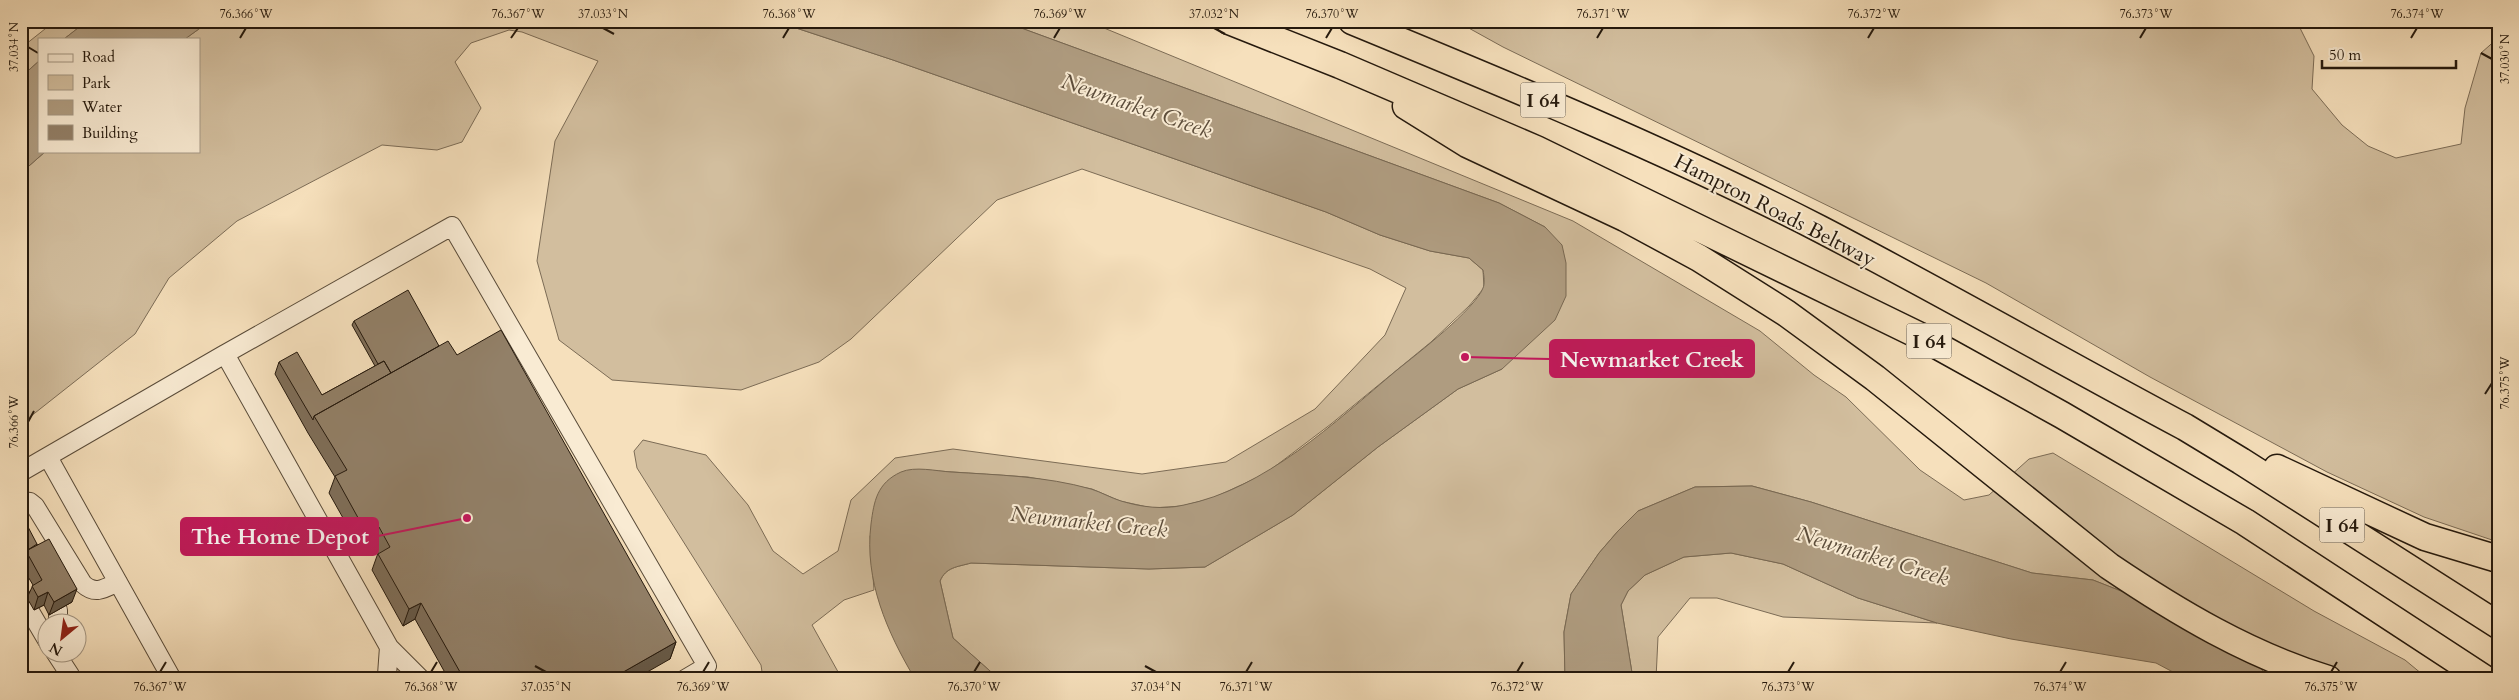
<svg xmlns="http://www.w3.org/2000/svg" width="2519" height="700" font-family="Cardo,serif">
<rect width="100%" height="100%" fill="#f6e0bc"/>
<filter id="stains"><feTurbulence type="fractalNoise" baseFrequency=".004" numOctaves="4"/><feColorMatrix values="0 0 0 0 .2 0 0 0 0 .09 0 0 0 0 .02 0 0 0 .5 -.17"/></filter>
<radialGradient id="worn" r=".72"><stop offset=".6" stop-color="#630" stop-opacity="0"/><stop offset="1" stop-color="#630" stop-opacity=".3"/></radialGradient>
<path fill="#d2be9e" stroke="#7c6c56" d="M 55,21 L 87,21 L 64,39 L 39,39 L 39,61 L 21,77 L 21,48 Z
M 210,21 L 775,21 L 893,60 L 1326,212 L 1380,235 L 1430,251 L 1469,258 L 1483,270 L 1484,288 L 1469,306 L 1431,342 L 1331,424 L 1265,474 L 1213,498 L 1182,506 L 1152,508 L 1120,501 L 1092,489 L 1028,477 L 923,470 L 870,536 L 874,590 L 844,600 L 812,625 L 842,679 L 763,679 L 761,665 L 637,468 L 634,451 L 643,440 L 706,455 L 748,505 L 773,551 L 803,574 L 838,551 L 851,500 L 895,458 L 953,449 L 1142,474 L 1226,462 L 1315,409 L 1385,335 L 1406,288 L 1370,269 L 1082,169 L 997,200 L 851,339 L 819,362 L 741,390 L 612,380 L 559,340 L 537,261 L 555,141 L 598,61 L 522,32 L 509,30 L 471,43 L 455,62 L 481,108 L 462,142 L 437,150 L 382,145 L 237,221 L 169,278 L 135,334 L 21,424 L 21,173 L 46,151 L 199,151 L 199,39 L 185,39 Z
M 1002,21 L 1087,21 L 1573,221 L 1760,331 L 1814,375 L 1846,397 L 1920,470 L 1964,500 L 1989,495 L 2029,459 L 2053,453 L 2314,611 L 2405,660 L 2428,679 L 2271,679 L 2250,658 L 2131,595 L 2093,580 L 2032,573 L 1811,502 L 1752,486 L 1695,487 L 1638,511 L 1618,531 L 1599,553 L 1571,594 L 1564,632 L 1565,679 L 999,679 L 953,638 L 940,581 C 946,567 957,567 971,563 L 1149,569 L 1205,567 L 1293,515 L 1378,447 L 1458,389 L 1502,369 L 1545,227 L 1499,203 Z
M 1456,21 L 2293,21 L 2298,24 L 2314,56 L 2312,89 L 2342,125 L 2368,146 L 2396,158 L 2461,144 L 2465,108 L 2481,53 L 2498,38 L 2498,542 L 2424,517 L 2327,472 L 2150,377 L 1986,283 L 1503,47 Z
M 1731,553 L 1783,564 L 1858,598 L 1937,623 L 1783,617 L 1717,598 L 1690,598 L 1658,637 L 1656,679 L 1633,679 L 1621,605 L 1628,591 L 1645,575 L 1684,557 Z"/>
<path fill="#af9c80" stroke="#786852" d="M 87,21 L 210,21 L 185,39 L 64,39 Z
M 775,21 L 1002,21 L 1499,203 L 1545,227 L 1562,245 L 1566,263 L 1566,296 L 1555,320 L 1502,369 L 1458,389 L 1378,447 L 1293,515 L 1205,567 L 1149,569 L 971,563 C 957,567 946,567 940,581 L 953,638 L 999,679 L 915,679 C 887,632 864,580 871,524 C 874,501 877,483 901,472 C 915,466 936,471 951,472 C 998,475 1045,476 1091,489 C 1101,492 1111,498 1121,501 C 1141,507 1163,510 1184,505 C 1265,489 1335,422 1397,370 C 1417,354 1475,309 1483,288 C 1485,284 1484,276 1483,270 L 1469,258 L 1430,251 L 1380,235 L 1326,212 L 893,60 Z
M 39,61 L 39,151 L 46,151 L 21,173 L 21,77 Z
M 1752,486 L 1811,502 L 2032,573 L 2093,580 L 2131,595 L 2250,658 L 2271,679 L 2186,679 L 2156,663 L 2011,639 L 1937,623 L 1858,598 L 1783,564 L 1731,553 L 1684,557 L 1645,575 L 1628,591 L 1621,605 L 1633,679 L 1565,679 L 1564,632 L 1571,594 L 1599,553 L 1618,531 L 1638,511 L 1695,487 Z"/>
<g fill="none" stroke-linecap="round" stroke-linejoin="round">
<defs>
<path id="minor" d="M 225,354 L 452,226 L 707,666 L 685,679
M 48,457 L 172,679
M 21,472 L 225,354 L 389,647 L 387,675 L 389,679
M 21,501 L 30,502 L 35,506 L 83,584 C 95,595 104,589 118,582
M 21,596 L 48,642
M 58,622 L 58,610
M 389,647 L 421,679
M 55,652 L 70,675"/>
<path id="highway" d="M 1229,21 L 1340,65 L 1536,149 L 1918,335 L 2062,415 L 2245,522 L 2485,679
M 1352,21 C 1510,86 1668,151 1820,229 C 1943,293 2063,362 2185,427 L 2241,461 L 2498,625
M 1406,106 L 1467,144 L 1625,218 L 1699,258 L 1786,313 L 1875,378 L 2109,566 C 2177,612 2249,655 2328,679
M 2277,468 L 2425,537 L 2498,559"/>
</defs>
<use href="#minor" stroke="#594b39" stroke-width="20"/>
<use href="#highway" stroke="#25190d" stroke-width="29"/>
<use href="#minor" stroke="#f9ebd3" stroke-width="18"/>
<use href="#highway" stroke="#f6e0bc" stroke-width="26"/>
</g>
<path fill="#7e6e59" stroke="#25190d" d="M 354,321 L 439,346 L 457,355 L 676,642 L 670,659 L 448,678 L 415,619 L 403,626 L 372,570 L 378,553 L 373,544 L 361,550 L 329,493 L 335,477 L 308,433 L 275,374 L 279,362 L 322,395 L 375,366 L 352,325 Z
M 21,529 L 37,544 L 72,602 L 49,615 L 44,605 L 34,610 L 27,598 L 33,585 L 21,565 L 23,560 L 21,560 Z"/>
<path fill="#665a49" stroke="#25190d" d="M 379,527 L 373,544 L 361,550 L 367,534 Z
M 26,551 L 23,560 L 21,560 L 21,556 L 23,553 Z
M 77,589 L 72,602 L 49,615 L 54,602 Z
M 48,592 L 44,605 L 34,610 L 38,597 Z
M 421,603 L 415,619 L 403,626 L 409,609 Z
M 676,642 L 670,659 L 635,679 L 611,679 Z"/>
<path fill="#928068" stroke="#25190d" d="M 408,290 L 439,346 L 391,373 L 384,361 L 378,364 L 354,321 Z
M 501,330 L 676,642 L 611,679 L 448,679 L 460,672 L 421,603 L 409,609 L 378,554 L 390,547 L 379,527 L 367,534 L 335,476 L 347,470 L 314,416 L 448,341 L 457,355 Z
M 297,352 L 322,395 L 384,361 L 391,373 L 314,416 L 313,420 L 279,362 Z
M 27,525 L 37,544 L 23,553 L 21,550 L 21,529 Z
M 49,539 L 77,589 L 54,602 L 48,592 L 38,597 L 32,586 L 42,580 L 26,551 Z"/>
<path fill="none" stroke="#25190d" stroke-width="2" d="M 603,28 L 614,34M 1214,28 L 1225,34M 240,38 L 246,28M 511,38 L 518,28M 783,38 L 789,28M 1054,38 L 1060,28M 1326,38 L 1332,28M 1597,38 L 1603,28M 1868,38 L 1874,28M 2140,38 L 2146,28M 2411,38 L 2417,28M 28,47 L 38,53M 2481,53 L 2492,59M 2485,394 L 2492,383M 28,422 L 34,411M 535,666 L 546,672M 1145,666 L 1156,672M 160,672 L 166,662M 431,672 L 437,662M 703,672 L 709,662M 974,672 L 980,662M 1246,672 L 1252,662M 1517,672 L 1523,662M 1788,672 L 1794,662M 2060,672 L 2066,662M 2331,672 L 2337,662"/>
<g text-anchor="middle" stroke-width="4" stroke-linejoin="round" paint-order="stroke">
<g fill="#f9ebd3" stroke="#655848" stroke-width="1">
<rect x="1520.5" y="82.5" width="45" height="35" rx="4"/>
<rect x="1906.5" y="323.5" width="45" height="35" rx="4"/>
<rect x="2319.5" y="507.5" width="45" height="35" rx="4"/>
</g>
<g font-size="20" font-weight="bold" fill="#25190d">
<text x="1543" y="107">I 64</text>
<text x="1929" y="348">I 64</text>
<text x="2342" y="532">I 64</text>
</g>
<g font-size="21" fill="#25190d" stroke="#f9ebd3">
<text transform="translate(1775 210) rotate(27)" y="7">Hampton Roads Beltway</text>
</g>
<g font-size="22" font-style="italic" fill="#5c4d3b" stroke="#f9ebd3">
<text transform="translate(1137 105) rotate(19)" y="8">Newmarket Creek</text>
<text transform="translate(1089 521) rotate(6)" y="8">Newmarket Creek</text>
<text transform="translate(1873 555) rotate(17)" y="8">Newmarket Creek</text>
</g>
</g>
<path fill="none" stroke="#c2185b" stroke-width="2" d="M1465 357L1550 359M467 518L378 536"/>
<g fill="#c2185b" stroke="#f9ebd3" stroke-width="2">
<circle cx="1465" cy="357" r="5"/>
<circle cx="467" cy="518" r="5"/>
</g>
<g fill="#c2185b" stroke="#c2185b" stroke-width="2">
<rect x="1550" y="340" width="204" height="37" rx="5"/>
<rect x="181" y="518" width="197" height="37" rx="5"/>
</g>
<g font-size="22" text-anchor="middle" font-weight="bold" fill="#fff">
<text x="1652" y="367">Newmarket Creek</text>
<text x="280" y="544">The Home Depot</text>
</g>
<rect width="2519" height="700" fill="none" stroke="#f6e0bc" stroke-width="55"/>
<rect x="38" y="38" width="162" height="115" fill="#f9ebd3" stroke="#a49784"/>
<rect x="48" y="54" width="25" height="8" fill="#f9ebd3" stroke="#a49784"/>
<text x="82" y="62" font-size="15" fill="#25190d">Road</text>
<rect x="48" y="75" width="25" height="15" fill="#d2be9e" stroke="#a49784"/>
<text x="82" y="88" font-size="15" fill="#25190d">Park</text>
<rect x="48" y="100" width="25" height="15" fill="#af9c80" stroke="#a49784"/>
<text x="82" y="112" font-size="15" fill="#25190d">Water</text>
<rect x="48" y="125" width="25" height="15" fill="#928068" stroke="#a49784"/>
<text x="82" y="138" font-size="15" fill="#25190d">Building</text>
<g transform="translate(62 638) rotate(209)"><circle r="24" fill="#f9ebd3" stroke="#a49784"/>
<path d="M0-4L9 19L0 12L-9 19Z" fill="#8f2418"/>
<text y="-8" font-size="14" font-weight="bold" text-anchor="middle" fill="#25190d">N</text>
</g>
<path d="M2322 60v8h134v-8" fill="none" stroke="#25190d" stroke-width="2.5"/>
<text x="2329" y="60" font-size="15" fill="#25190d" stroke="#f9ebd3" stroke-width="4" paint-order="stroke">50 m</text>
<rect x="28" y="28" width="2464" height="644" fill="none" stroke="#25190d" stroke-width="2"/>
<g font-size="12" text-anchor="middle" fill="#25190d">
<text x="246" y="18">76.366°W</text>
<text x="518" y="18">76.367°W</text>
<text x="603" y="18">37.033°N</text>
<text x="789" y="18">76.368°W</text>
<text x="1060" y="18">76.369°W</text>
<text x="1214" y="18">37.032°N</text>
<text x="1332" y="18">76.370°W</text>
<text x="1603" y="18">76.371°W</text>
<text x="1874" y="18">76.372°W</text>
<text x="2146" y="18">76.373°W</text>
<text x="2417" y="18">76.374°W</text>
<text transform="translate(14 47) rotate(-90)" y="4">37.034°N</text>
<text transform="translate(2505 59) rotate(-90)" y="4">37.030°N</text>
<text transform="translate(2505 383) rotate(-90)" y="4">76.375°W</text>
<text transform="translate(14 422) rotate(-90)" y="4">76.366°W</text>
<text x="160" y="691">76.367°W</text>
<text x="431" y="691">76.368°W</text>
<text x="546" y="691">37.035°N</text>
<text x="703" y="691">76.369°W</text>
<text x="974" y="691">76.370°W</text>
<text x="1156" y="691">37.034°N</text>
<text x="1246" y="691">76.371°W</text>
<text x="1517" y="691">76.372°W</text>
<text x="1788" y="691">76.373°W</text>
<text x="2060" y="691">76.374°W</text>
<text x="2331" y="691">76.375°W</text>
</g>
<rect width="100%" height="100%" filter="url(#stains)"/>
<rect width="100%" height="100%" fill="url(#worn)"/>
</svg>
